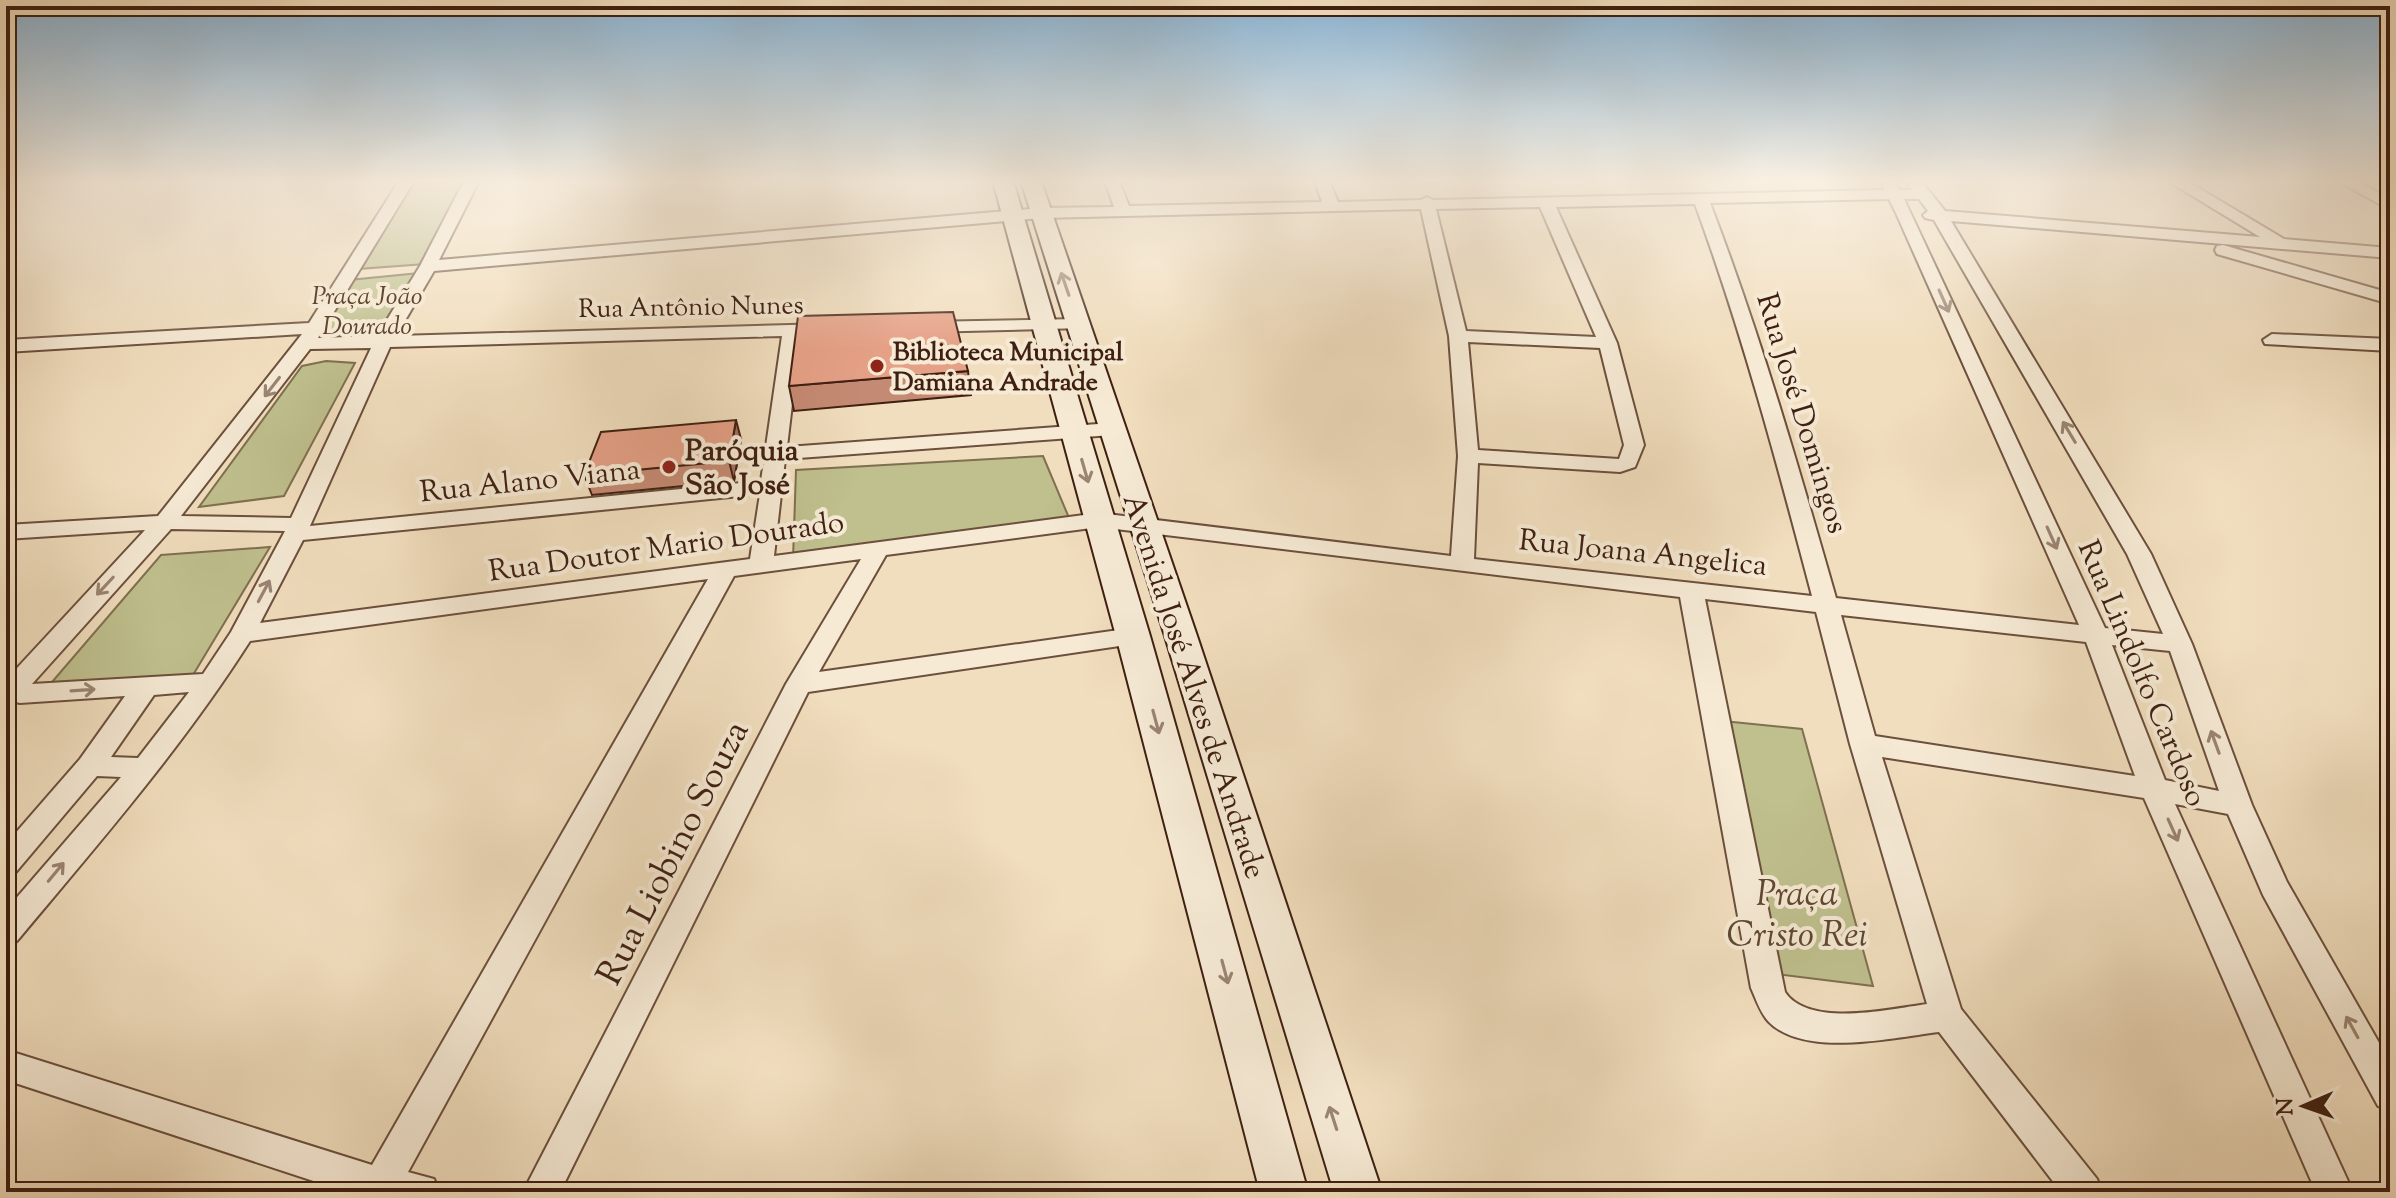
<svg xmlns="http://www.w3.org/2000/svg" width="2396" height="1198" font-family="'Sorts Mill Goudy',serif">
<rect width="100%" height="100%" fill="#f1debe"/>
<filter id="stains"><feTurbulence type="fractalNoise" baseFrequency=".0025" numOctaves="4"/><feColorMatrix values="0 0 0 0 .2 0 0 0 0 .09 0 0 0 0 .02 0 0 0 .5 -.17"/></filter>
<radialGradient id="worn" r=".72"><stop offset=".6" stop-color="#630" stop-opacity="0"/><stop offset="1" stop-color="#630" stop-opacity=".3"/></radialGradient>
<path fill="#bfc08e" stroke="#7f7050" stroke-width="2" d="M 413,181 L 470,181 L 426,264 L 357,269 Z
M 420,273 L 385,347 L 303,350 L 349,280 Z
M 326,361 L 355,363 L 284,496 L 199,507 L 302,366 Z
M 1043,456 L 1072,525 L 793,559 L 796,470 Z
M 270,547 L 190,680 L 52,682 L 161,555 Z
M 1703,719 L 1802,729 L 1873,986 L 1752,971 Z"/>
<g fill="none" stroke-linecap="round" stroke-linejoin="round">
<defs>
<path id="minor" d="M 399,181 L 414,181 L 318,338 L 377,336 L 420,266 L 464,181 L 479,181 L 439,260 L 1041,208 L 1114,207 L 1105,181 L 1119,181 L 1129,206 L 1322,202 L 1315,181 L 1329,181 L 1338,202 L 1421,200 L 1427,197 L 1433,200 L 1884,190 L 1882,181 L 1894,181 L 1899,190 L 1912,190 L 1906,181 L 1921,181 L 1945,211 L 2260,237 L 2168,181 L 2187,181 L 2284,239 L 2390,248 L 2390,258 L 1951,221 L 2151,554 L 2192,644 L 2252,805 L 2287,882 L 2390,1062 L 2390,1111 L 2378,1106 L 2263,895 L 2228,814 L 2175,804 L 2353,1192 L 2316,1192 L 2144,798 L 1882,757 L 1961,1009 L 2097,1179 L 2102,1192 L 2061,1192 L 1939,1032 C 1895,1037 1804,1059 1768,1021 C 1760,1012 1756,999 1751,988 L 1680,597 L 1099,527 L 886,555 L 819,672 L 1133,628 L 1142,630 L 1145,636 L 1142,642 L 1133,644 L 808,692 L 560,1192 L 523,1192 L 786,684 L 861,559 L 734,576 L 408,1172 L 434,1179 L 439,1192 L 347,1192 L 6,1080 L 6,1050 L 372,1165 L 708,579 L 250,641 C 182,748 98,844 17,941 L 6,945 L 6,910 L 121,777 L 97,776 L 16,872 L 6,876 L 6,844 L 80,759 L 125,696 L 20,703 L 6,700 L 6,680 L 145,530 L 6,539 L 6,525 L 158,516 L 302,334 L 6,352 L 6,340 L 309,323 ZM 1889,199 L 1896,213 L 2079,625 L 1836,598 C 1798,465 1760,333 1710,203 ZM 1904,199 L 1919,199 L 1928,211 L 1923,215 L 1925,218 L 1934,220 L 2127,554 L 2163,634 L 2105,628 ZM 1695,204 C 1742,332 1777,463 1812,596 L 1474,559 L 1478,463 L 1620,472 L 1635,467 L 1644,445 L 1617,343 L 1556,207 ZM 1540,207 L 1596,337 L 1466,331 L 1436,209 ZM 1421,209 L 1449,336 L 1458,456 L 1451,556 L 1099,513 L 774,556 L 785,459 L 1112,435 L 1122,429 L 1112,423 L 787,447 L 800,335 L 833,333 L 836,329 L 833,325 L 827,324 L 396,336 L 434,271 L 1041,218 ZM 782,336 L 761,481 L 310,526 L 390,347 ZM 1468,342 L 1600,348 L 1624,445 L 1619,459 L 1478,450 ZM 371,348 L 291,518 L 181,516 L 310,349 ZM 760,494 L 750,559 L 260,623 L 303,540 ZM 171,529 L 285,531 L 231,632 L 203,674 L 32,684 ZM 1705,599 L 1816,612 L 1850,744 L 1927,1004 C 1890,1009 1809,1028 1785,992 ZM 1841,615 L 2086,642 L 2135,776 L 1875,736 ZM 2112,645 L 2170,651 L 2219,791 L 2165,780 ZM 189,692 L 138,758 L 111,757 L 154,695 Z
M 2338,181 L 2357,181 L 2390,199 L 2390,210 Z
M 2223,245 L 2390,293 L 2390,304 L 2217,254 L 2215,250 L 2217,246 Z
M 1078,319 L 1087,324 L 1084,328 L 923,332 L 914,327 L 923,322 Z
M 2272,334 L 2390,339 L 2390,351 L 2265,344 L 2263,340 Z"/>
<path id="secondary" d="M 993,181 L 1013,181 L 1150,636 L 1308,1192 L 1260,1192 L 1116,636 Z
M 1021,181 L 1041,181 L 1196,633 L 1382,1192 L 1334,1192 L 1164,633 Z"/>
</defs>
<use href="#minor" stroke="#6c4f3c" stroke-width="4"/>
<use href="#secondary" stroke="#3f1f11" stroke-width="4"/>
<use href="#minor" fill="#f6ead5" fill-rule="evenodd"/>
<use href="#secondary" fill="#f6ead5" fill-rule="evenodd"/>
</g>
<path fill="#c58a73" stroke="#3f1f11" stroke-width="2" d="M 968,371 L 971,395 L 794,411 L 789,386 Z
M 741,439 L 734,481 L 592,495 L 584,475 Z"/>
<path fill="#a0705e" stroke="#3f1f11" stroke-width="2" d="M 736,420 L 741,439 L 734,481 L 729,461 Z"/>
<path fill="#e5a086" stroke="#3f1f11" stroke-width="2" d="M 953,312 L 968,371 L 789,386 L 798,316 Z
M 736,420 L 729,461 L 584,475 L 601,432 Z"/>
<defs><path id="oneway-shaft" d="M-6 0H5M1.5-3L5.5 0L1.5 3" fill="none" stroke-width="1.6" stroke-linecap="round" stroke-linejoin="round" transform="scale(2)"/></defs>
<g stroke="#9a8473">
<use href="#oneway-shaft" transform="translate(1065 284) rotate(-109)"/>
<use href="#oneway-shaft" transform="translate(1944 301) rotate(66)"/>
<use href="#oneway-shaft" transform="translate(272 387) rotate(128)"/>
<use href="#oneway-shaft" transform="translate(2069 432) rotate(-121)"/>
<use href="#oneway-shaft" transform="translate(1085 471) rotate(74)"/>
<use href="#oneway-shaft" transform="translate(2052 538) rotate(66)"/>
<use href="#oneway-shaft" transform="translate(105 586) rotate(133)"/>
<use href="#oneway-shaft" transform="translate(264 591) rotate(-62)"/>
<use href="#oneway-shaft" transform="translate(83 690) rotate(-4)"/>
<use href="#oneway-shaft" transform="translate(1156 722) rotate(75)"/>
<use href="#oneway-shaft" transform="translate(2215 742) rotate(-110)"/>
<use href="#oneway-shaft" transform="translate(2173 830) rotate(66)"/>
<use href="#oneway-shaft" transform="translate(56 872) rotate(-50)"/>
<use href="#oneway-shaft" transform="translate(1225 972) rotate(75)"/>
<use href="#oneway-shaft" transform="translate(2352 1027) rotate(-119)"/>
<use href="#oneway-shaft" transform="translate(1333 1118) rotate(-108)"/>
</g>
<linearGradient id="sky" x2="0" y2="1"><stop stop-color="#8bb6d7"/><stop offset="0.52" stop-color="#f9f0e2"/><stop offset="1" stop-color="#f9f0e2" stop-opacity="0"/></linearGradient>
<rect width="2396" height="349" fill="url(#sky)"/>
<g fill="#8f2418" stroke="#f6ead5" stroke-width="3">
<circle cx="877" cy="366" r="8"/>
<circle cx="669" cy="467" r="8"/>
</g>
<g text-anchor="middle" stroke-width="8" stroke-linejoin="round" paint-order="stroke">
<g font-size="26" font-style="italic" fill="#5f4730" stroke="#f6ead5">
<text x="367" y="304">Praça João<tspan x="367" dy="30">Dourado</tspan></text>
</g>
<g font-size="26" fill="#3f1f11" stroke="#f6ead5">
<text transform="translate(691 306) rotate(-1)" y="9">Rua Antônio Nunes</text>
</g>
<g font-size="26" font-weight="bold" fill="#3f1f11" stroke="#f6ead5" text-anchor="start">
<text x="893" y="360">Biblioteca Municipal<tspan x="893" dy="30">Damiana Andrade</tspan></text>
</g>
<g font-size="30" fill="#3f1f11" stroke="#f6ead5">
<text transform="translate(1803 413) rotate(73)" y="10">Rua José Domingos</text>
<text transform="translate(530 480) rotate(-6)" y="10">Rua Alano Viana</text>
<text transform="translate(666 546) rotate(-8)" y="10">Rua Doutor Mario Dourado</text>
<text transform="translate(1643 552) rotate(6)" y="10">Rua Joana Angelica</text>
<text transform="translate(2143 673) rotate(67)" y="10">Rua Lindolfo Cardoso</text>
<text transform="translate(1195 686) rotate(72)" y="10">Avenida José Alves de Andrade</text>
</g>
<g font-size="30" font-weight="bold" fill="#3f1f11" stroke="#f6ead5" text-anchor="start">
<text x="685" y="460">Paróquia<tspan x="685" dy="34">São José</tspan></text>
</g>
<g font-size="36" fill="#3f1f11" stroke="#f6ead5">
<text transform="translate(671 852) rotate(-63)" y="13">Rua Liobino Souza</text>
</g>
<g font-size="36" font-style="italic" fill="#5f4730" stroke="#f6ead5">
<text x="1797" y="905">Praça<tspan x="1797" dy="41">Cristo Rei</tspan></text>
</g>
</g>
<rect width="2396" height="1198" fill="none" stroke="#f1debe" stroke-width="32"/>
<rect x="8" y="8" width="2380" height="1182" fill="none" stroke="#3f1f11" stroke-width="4"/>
<rect x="16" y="16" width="2364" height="1166" fill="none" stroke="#3f1f11" stroke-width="2"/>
<g transform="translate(2304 1106) rotate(268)" stroke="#f6ead5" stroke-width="6" paint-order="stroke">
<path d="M0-6L14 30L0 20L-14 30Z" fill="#3f1f11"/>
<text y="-12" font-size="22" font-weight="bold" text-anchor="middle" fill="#3f1f11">N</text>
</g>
<rect width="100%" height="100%" filter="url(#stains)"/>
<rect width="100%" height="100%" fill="url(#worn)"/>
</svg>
